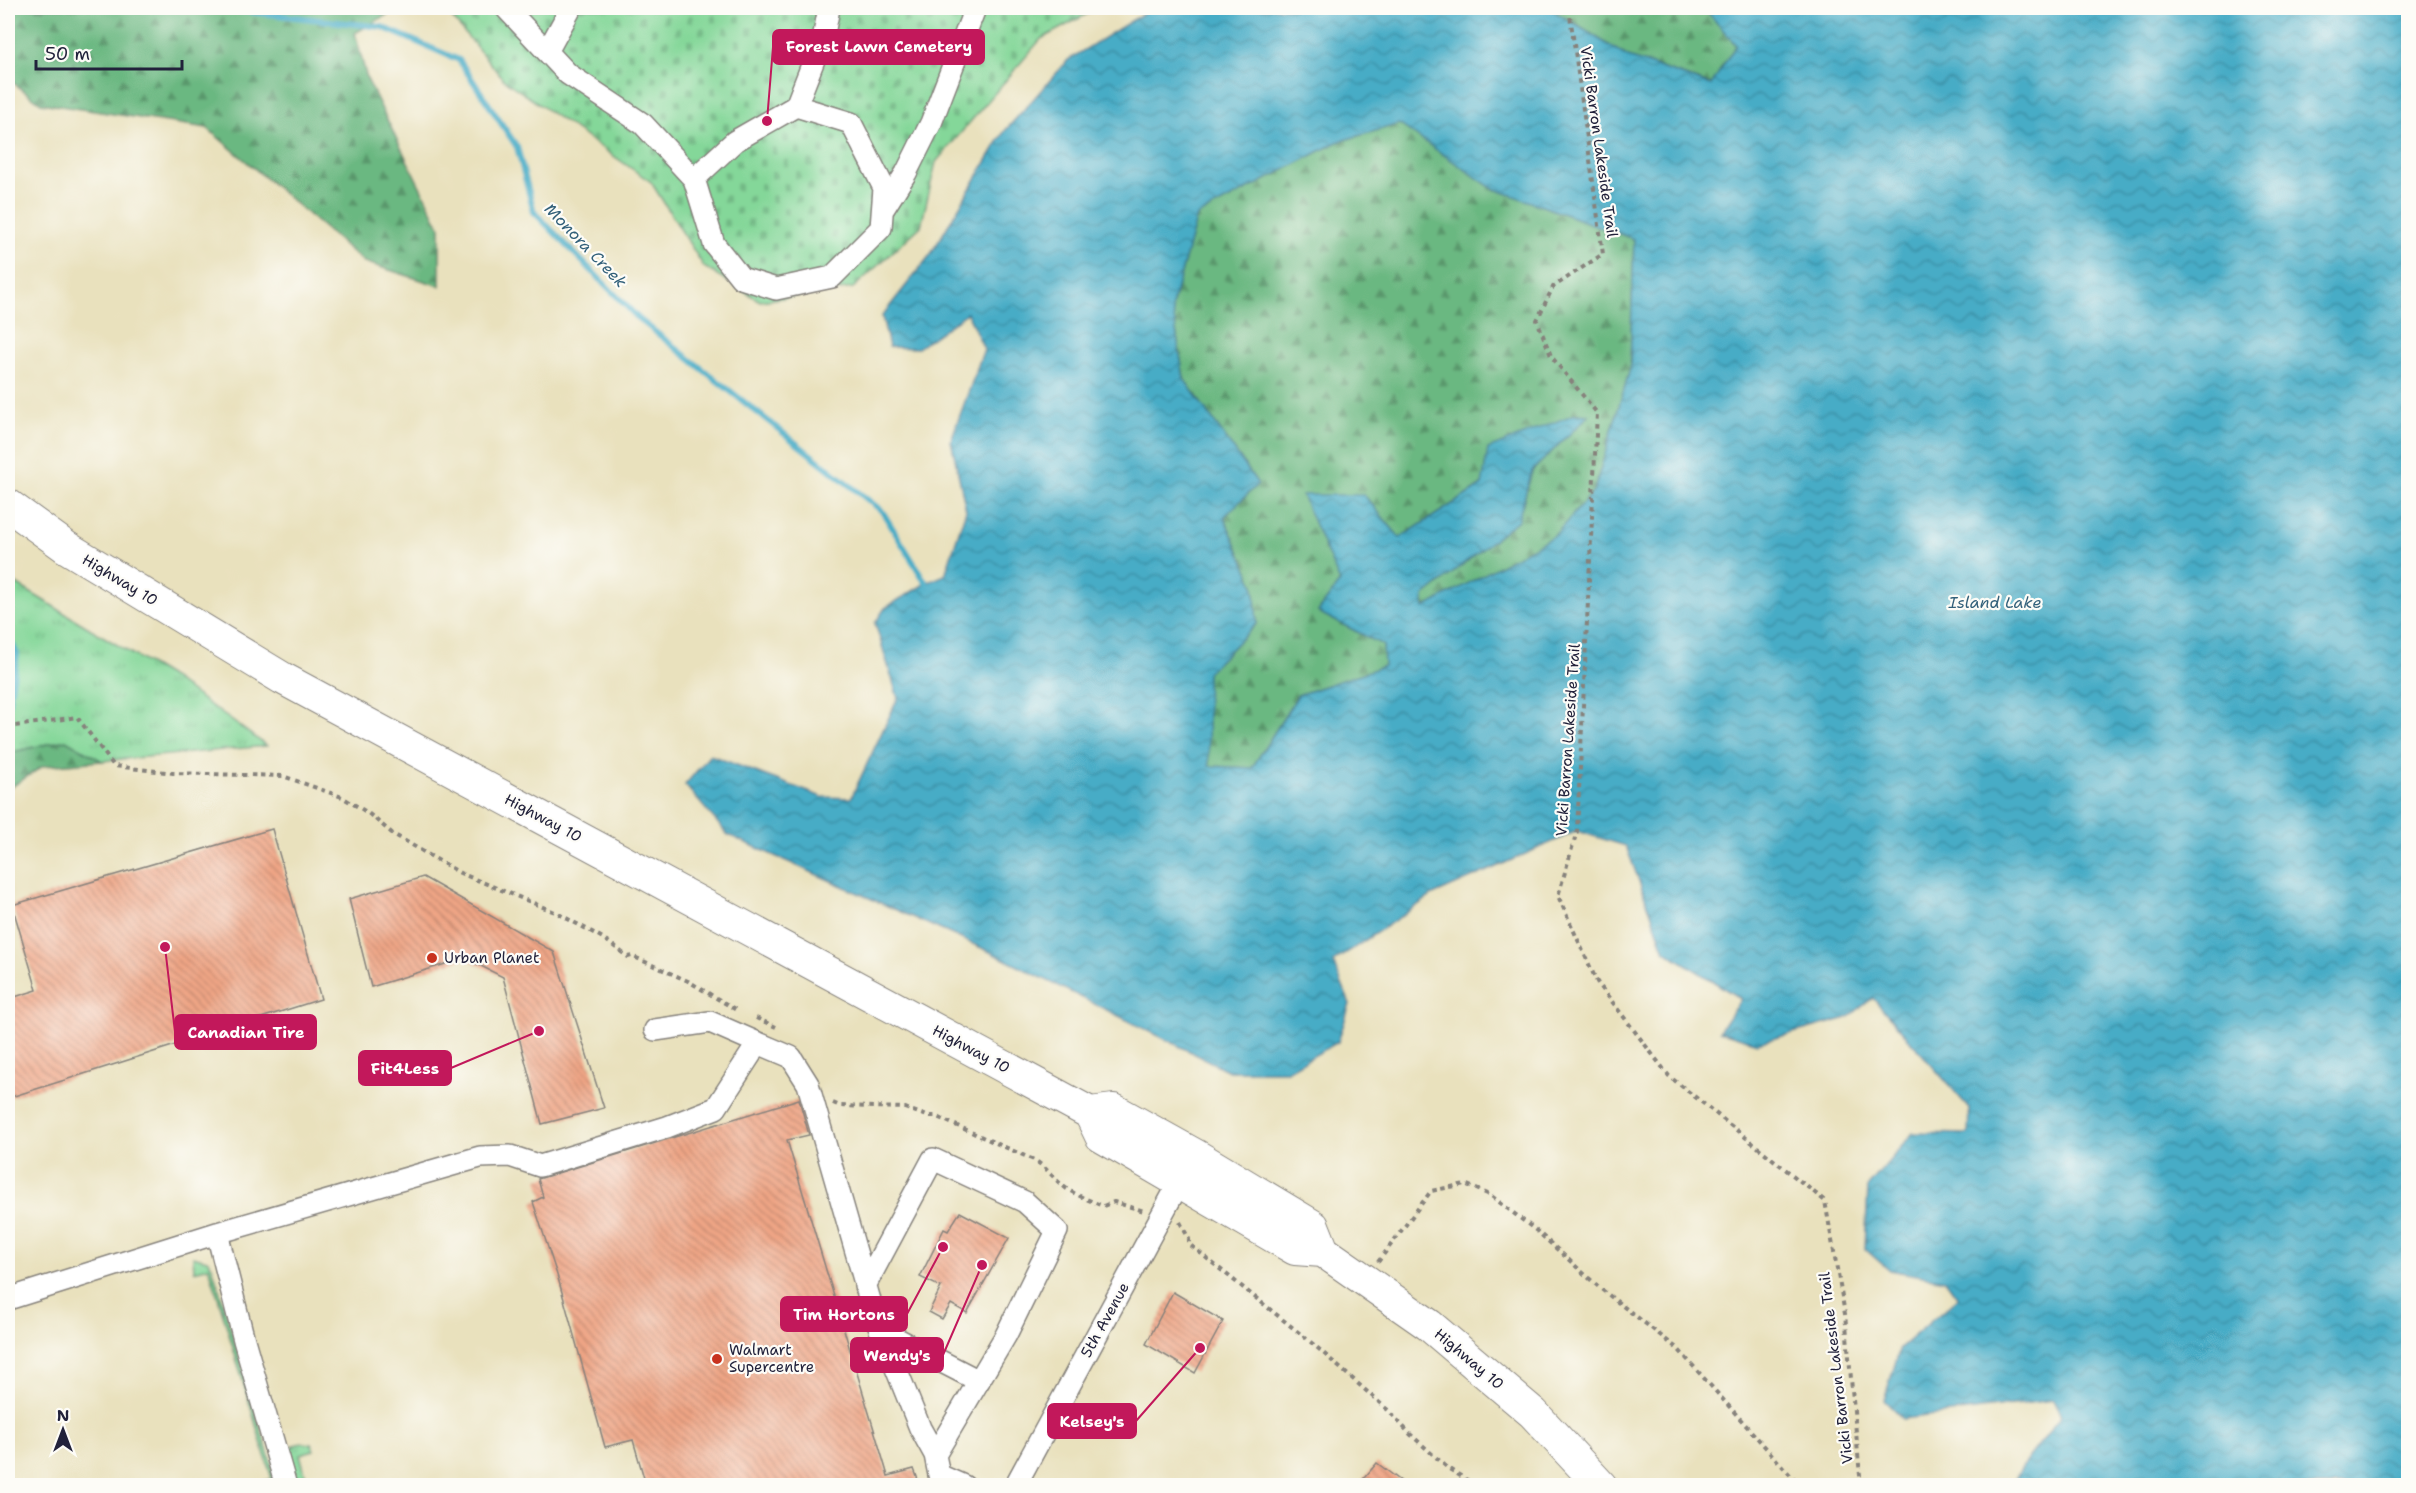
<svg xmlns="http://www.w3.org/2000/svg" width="2416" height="1493" font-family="'Shantell Sans',sans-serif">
<defs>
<pattern id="grass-tufts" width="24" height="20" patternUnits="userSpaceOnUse" patternTransform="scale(1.5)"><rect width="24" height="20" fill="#84d799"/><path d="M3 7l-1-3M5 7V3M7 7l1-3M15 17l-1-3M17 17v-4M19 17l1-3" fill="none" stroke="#72b885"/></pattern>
<pattern id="forest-firs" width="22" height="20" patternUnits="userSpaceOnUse" patternTransform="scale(1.5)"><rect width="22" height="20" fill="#6bb881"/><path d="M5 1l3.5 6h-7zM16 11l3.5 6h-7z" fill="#58956b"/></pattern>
<pattern id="cemetery-stones" width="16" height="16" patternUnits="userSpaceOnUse" patternTransform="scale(1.5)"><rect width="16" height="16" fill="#84d799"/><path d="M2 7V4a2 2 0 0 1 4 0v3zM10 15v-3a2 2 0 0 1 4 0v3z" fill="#72b885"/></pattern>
<pattern id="water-waves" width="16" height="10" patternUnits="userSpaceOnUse" patternTransform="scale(1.5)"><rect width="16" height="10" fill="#46acc6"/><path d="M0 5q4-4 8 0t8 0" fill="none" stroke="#3a8ca2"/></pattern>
<pattern id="building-back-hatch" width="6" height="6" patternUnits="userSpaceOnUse" patternTransform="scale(1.5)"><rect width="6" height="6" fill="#efa585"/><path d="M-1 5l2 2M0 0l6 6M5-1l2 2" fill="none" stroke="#c1866e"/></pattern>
</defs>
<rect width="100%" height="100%" fill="#fdfcf7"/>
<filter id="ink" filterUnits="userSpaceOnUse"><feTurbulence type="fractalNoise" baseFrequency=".0167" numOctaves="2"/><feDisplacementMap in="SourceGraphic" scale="12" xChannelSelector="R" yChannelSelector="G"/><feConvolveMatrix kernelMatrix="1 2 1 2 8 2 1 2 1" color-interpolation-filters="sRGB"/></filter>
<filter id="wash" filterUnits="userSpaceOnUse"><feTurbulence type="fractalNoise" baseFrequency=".008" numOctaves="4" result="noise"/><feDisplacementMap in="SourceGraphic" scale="24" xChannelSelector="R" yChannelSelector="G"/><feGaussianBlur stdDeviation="1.35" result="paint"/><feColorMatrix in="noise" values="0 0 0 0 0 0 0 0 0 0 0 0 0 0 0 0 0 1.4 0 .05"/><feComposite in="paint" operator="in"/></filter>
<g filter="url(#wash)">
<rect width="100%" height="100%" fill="#e9e1bd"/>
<path fill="url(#grass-tufts)" stroke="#537c6a" stroke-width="1.5" d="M 8,579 L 172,678 L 267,746 L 102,761 L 65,740 L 8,753 Z
M 193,1256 L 207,1260 L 212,1266 L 275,1476 L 275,1485 L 258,1485 L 258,1483 L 272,1479 L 209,1267 L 194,1271 Z
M 302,1443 L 311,1444 L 314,1450 L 300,1454 L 308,1485 L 295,1485 L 288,1453 L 294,1445 Z"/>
<path fill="url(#forest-firs)" stroke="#466d5e" stroke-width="1.5" d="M 8,8 L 399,8 L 355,33 L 367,79 L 440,227 L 440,286 L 364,262 L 207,128 L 41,103 L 8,79 Z
M 1549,8 L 1704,8 L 1736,45 L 1712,85 L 1628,57 Z
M 1399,124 L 1492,188 L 1634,239 L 1630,369 L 1594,491 L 1555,535 L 1424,608 L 1424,596 L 1518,520 L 1532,471 L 1589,415 L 1400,538 L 1364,495 L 1340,582 L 1318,612 L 1383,645 L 1384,666 L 1298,695 L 1252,768 L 1208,766 L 1207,673 L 1257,623 L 1254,585 L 1224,517 L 1258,484 L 1184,379 L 1172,306 L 1197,216 L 1337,142 Z
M 66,740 L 102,761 L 43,766 L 8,789 L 8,753 Z"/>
<path fill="url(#cemetery-stones)" stroke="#537c6a" stroke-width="1.5" d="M 444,8 L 1098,8 L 1041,39 L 936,162 L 921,226 L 853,288 L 760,301 L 704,267 L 651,182 L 504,80 Z"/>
<path fill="url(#water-waves)" stroke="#346780" stroke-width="1.5" fill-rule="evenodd" d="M 1152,8 L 1549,8 L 1628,57 L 1711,85 L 1736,45 L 1704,8 L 2408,8 L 2408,1485 L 2011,1485 L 2027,1460 L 2061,1416 L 2053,1400 L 1903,1419 L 1884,1400 L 1900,1348 L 1958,1298 L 1945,1280 L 1889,1270 L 1865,1249 L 1868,1186 L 1913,1133 L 1968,1134 L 1969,1108 L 1873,998 L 1847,1018 L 1757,1043 L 1719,1031 L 1741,999 L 1665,951 L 1626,846 L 1577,831 L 1433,895 L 1333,962 L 1350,1004 L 1338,1042 L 1287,1071 L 1229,1071 L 984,949 L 728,835 L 685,785 L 710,755 L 822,797 L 851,798 L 898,698 L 875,623 L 885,608 L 926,583 L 945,575 L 966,510 L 951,440 L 984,349 L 967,313 L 918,348 L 889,347 L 882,316 L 931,254 L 1004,132 L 1068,60 ZM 1399,124 L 1492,188 L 1634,239 L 1630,369 L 1594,491 L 1555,535 L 1424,608 L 1424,596 L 1518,520 L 1532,471 L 1589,415 L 1575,414 L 1488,449 L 1482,485 L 1400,538 L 1364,495 L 1302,495 L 1340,582 L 1318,612 L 1383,645 L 1384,666 L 1298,695 L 1252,768 L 1209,766 L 1207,673 L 1257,623 L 1254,585 L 1224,517 L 1258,484 L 1184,379 L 1172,306 L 1197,216 L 1337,142 Z"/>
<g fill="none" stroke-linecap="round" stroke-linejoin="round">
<path stroke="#46acc6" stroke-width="6" d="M 215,8 L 382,27 L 459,60 L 517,147 L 534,212 L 639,319 L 882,511 L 926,583
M 8,635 L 17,654 L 8,706"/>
</g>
<g id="blocks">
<path fill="url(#building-back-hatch)" d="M 272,829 L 321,999 L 8,1098 L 8,999 L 37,990 L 12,905 Z
M 423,877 L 554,952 L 604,1108 L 542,1124 L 503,977 L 465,958 L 371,987 L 349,899 Z
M 799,1099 L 809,1135 L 787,1140 L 888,1476 L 914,1469 L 920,1485 L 646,1485 L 633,1440 L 605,1447 L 558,1278 L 533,1202 L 543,1197 L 538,1179 Z
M 960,1212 L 1009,1238 L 967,1313 L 951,1304 L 942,1319 L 929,1312 L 941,1287 L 920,1277 L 944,1229 L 948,1231 Z
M 1173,1292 L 1223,1321 L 1195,1373 L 1146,1344 Z
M 1377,1463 L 1406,1485 L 1358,1485 Z"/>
</g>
</g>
<g filter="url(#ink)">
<use href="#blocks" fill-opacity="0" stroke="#86827c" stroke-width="1.5"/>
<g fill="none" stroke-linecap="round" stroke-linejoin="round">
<defs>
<path id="minor" d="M 506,8 L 568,74 L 643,124 L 694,179 L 714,244 L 741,278 L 776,289 L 832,277 L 881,228 L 884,188 L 851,123 L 796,106 L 735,141 L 694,179
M 548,50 L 571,8
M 796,106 L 824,34 L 829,8
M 884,208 L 906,173 L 931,123 L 974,11 L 973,8
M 655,1030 L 710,1022 L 758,1043
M 217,1233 L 244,1340 L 286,1486
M 865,1286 L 933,1159 L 1025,1202 L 1057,1231 L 1006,1335 L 935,1455
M 8,1299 L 217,1233 L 480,1157 L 510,1156 L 540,1166 L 667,1127 L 716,1108 L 758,1043 L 791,1057 L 808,1084 L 873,1311 L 920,1428 L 935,1455 L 939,1475 L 964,1486
M 880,1330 L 979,1381
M 1015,1486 L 1185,1172"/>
<path id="highway" d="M 8,505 L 66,547 L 282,678 L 1090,1113 L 1114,1110 L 1195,1155 L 1313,1226 L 1323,1251
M 1090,1113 L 1101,1136 L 1295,1249 L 1323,1251 L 1429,1325 L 1533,1413 L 1601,1486"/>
</defs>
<use href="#minor" stroke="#86827c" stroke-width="24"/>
<use href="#highway" stroke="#86827c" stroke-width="34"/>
<path stroke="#86827c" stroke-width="4" stroke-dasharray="4.5 4.5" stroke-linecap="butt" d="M 1569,8 L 1603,254 L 1553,287 L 1537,320 L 1551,356 L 1597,413 L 1577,831 L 1558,896 L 1597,982 L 1669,1076 L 1825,1201 L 1845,1314 L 1861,1486
M 8,731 L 15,726 L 77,717 L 114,766 L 173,773 L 283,776 L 342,797 L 368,813 L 393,834 L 460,873 L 555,912 L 603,938 L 628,957 L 632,956 L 688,981 L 738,1011
M 756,1018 L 776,1027
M 833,1103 L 840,1106 L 905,1108 L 927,1116 L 935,1116 L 1034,1160 C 1049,1169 1053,1179 1067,1189 C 1078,1196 1091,1201 1103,1206 L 1114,1202 L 1144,1211
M 1180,1222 L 1189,1239 L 1189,1244 L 1313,1344 L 1389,1411 L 1410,1434 L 1449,1469 L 1477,1486
M 1378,1262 L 1431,1191 L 1465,1184 L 1490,1195 L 1538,1232 L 1601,1289 L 1678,1349 L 1800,1486"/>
<use href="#minor" stroke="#fff" stroke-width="21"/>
<use href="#highway" stroke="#fff" stroke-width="32"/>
</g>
</g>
<g fill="#c8321e" stroke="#fdfcf7" stroke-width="2">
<circle cx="432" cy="958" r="6"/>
<circle cx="717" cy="1359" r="6"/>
</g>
<g text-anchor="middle" stroke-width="4.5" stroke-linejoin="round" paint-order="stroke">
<g font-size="15" fill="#22223b" stroke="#fdfcf7">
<text transform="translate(1599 142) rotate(82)" y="5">Vicki Barron Lakeside Trail</text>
<text transform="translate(120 580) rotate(31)" y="5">Highway 10</text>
<text transform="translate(1568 740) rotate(-86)" y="5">Vicki Barron Lakeside Trail</text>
<text transform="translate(543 818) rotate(28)" y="5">Highway 10</text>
<text transform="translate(971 1049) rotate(28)" y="5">Highway 10</text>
<text transform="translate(1105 1320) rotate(-61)" y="5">5th Avenue</text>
<text transform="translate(1469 1359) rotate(40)" y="5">Highway 10</text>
<text transform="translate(1836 1368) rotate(-97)" y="5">Vicki Barron Lakeside Trail</text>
</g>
<g font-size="15" fill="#22223b" stroke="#fdfcf7" text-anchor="start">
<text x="444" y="963">Urban Planet</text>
<text x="729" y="1355">Walmart<tspan x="729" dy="17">Supercentre</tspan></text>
</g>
<g font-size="16" font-style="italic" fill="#32607a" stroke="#fdfcf7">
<text transform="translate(586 245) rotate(46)" y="6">Monora Creek</text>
<text x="1995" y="608">Island Lake</text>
</g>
</g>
<path fill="none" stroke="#c2185b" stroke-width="2" d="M767 121L773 47M165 947L175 1032M539 1031L451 1068M943 1247L907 1314M982 1265L943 1355M1200 1348L1136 1421"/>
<g fill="#c2185b" stroke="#fdfcf7" stroke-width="2">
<circle cx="767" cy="121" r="6"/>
<circle cx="165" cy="947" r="6"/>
<circle cx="539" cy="1031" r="6"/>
<circle cx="943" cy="1247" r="6"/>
<circle cx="982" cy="1265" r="6"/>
<circle cx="1200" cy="1348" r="6"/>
</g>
<g fill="#c2185b" stroke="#c2185b" stroke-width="2">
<rect x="773" y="30" width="211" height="34" rx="6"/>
<rect x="175" y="1015" width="141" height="34" rx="6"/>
<rect x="359" y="1051" width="92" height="34" rx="6"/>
<rect x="781" y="1297" width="126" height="34" rx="6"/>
<rect x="851" y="1338" width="92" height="34" rx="6"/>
<rect x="1048" y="1404" width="88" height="34" rx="6"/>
</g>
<g font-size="16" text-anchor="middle" font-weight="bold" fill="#fff">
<text x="879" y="52">Forest Lawn Cemetery</text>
<text x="246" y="1038">Canadian Tire</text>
<text x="405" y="1074">Fit4Less</text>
<text x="844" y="1320">Tim Hortons</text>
<text x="897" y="1361">Wendy's</text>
<text x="1092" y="1427">Kelsey's</text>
</g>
<rect width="2416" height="1493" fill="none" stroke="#fdfcf7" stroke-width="30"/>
<g transform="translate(63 1430)" stroke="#fdfcf7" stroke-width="4.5" paint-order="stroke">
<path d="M0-4.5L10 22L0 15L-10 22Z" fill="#22223b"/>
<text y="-9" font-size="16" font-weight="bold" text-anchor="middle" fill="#22223b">N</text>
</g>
<path d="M36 60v9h146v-9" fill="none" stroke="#22223b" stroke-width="3"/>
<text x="45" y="60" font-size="18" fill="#22223b" stroke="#fdfcf7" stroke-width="4.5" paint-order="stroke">50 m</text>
</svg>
